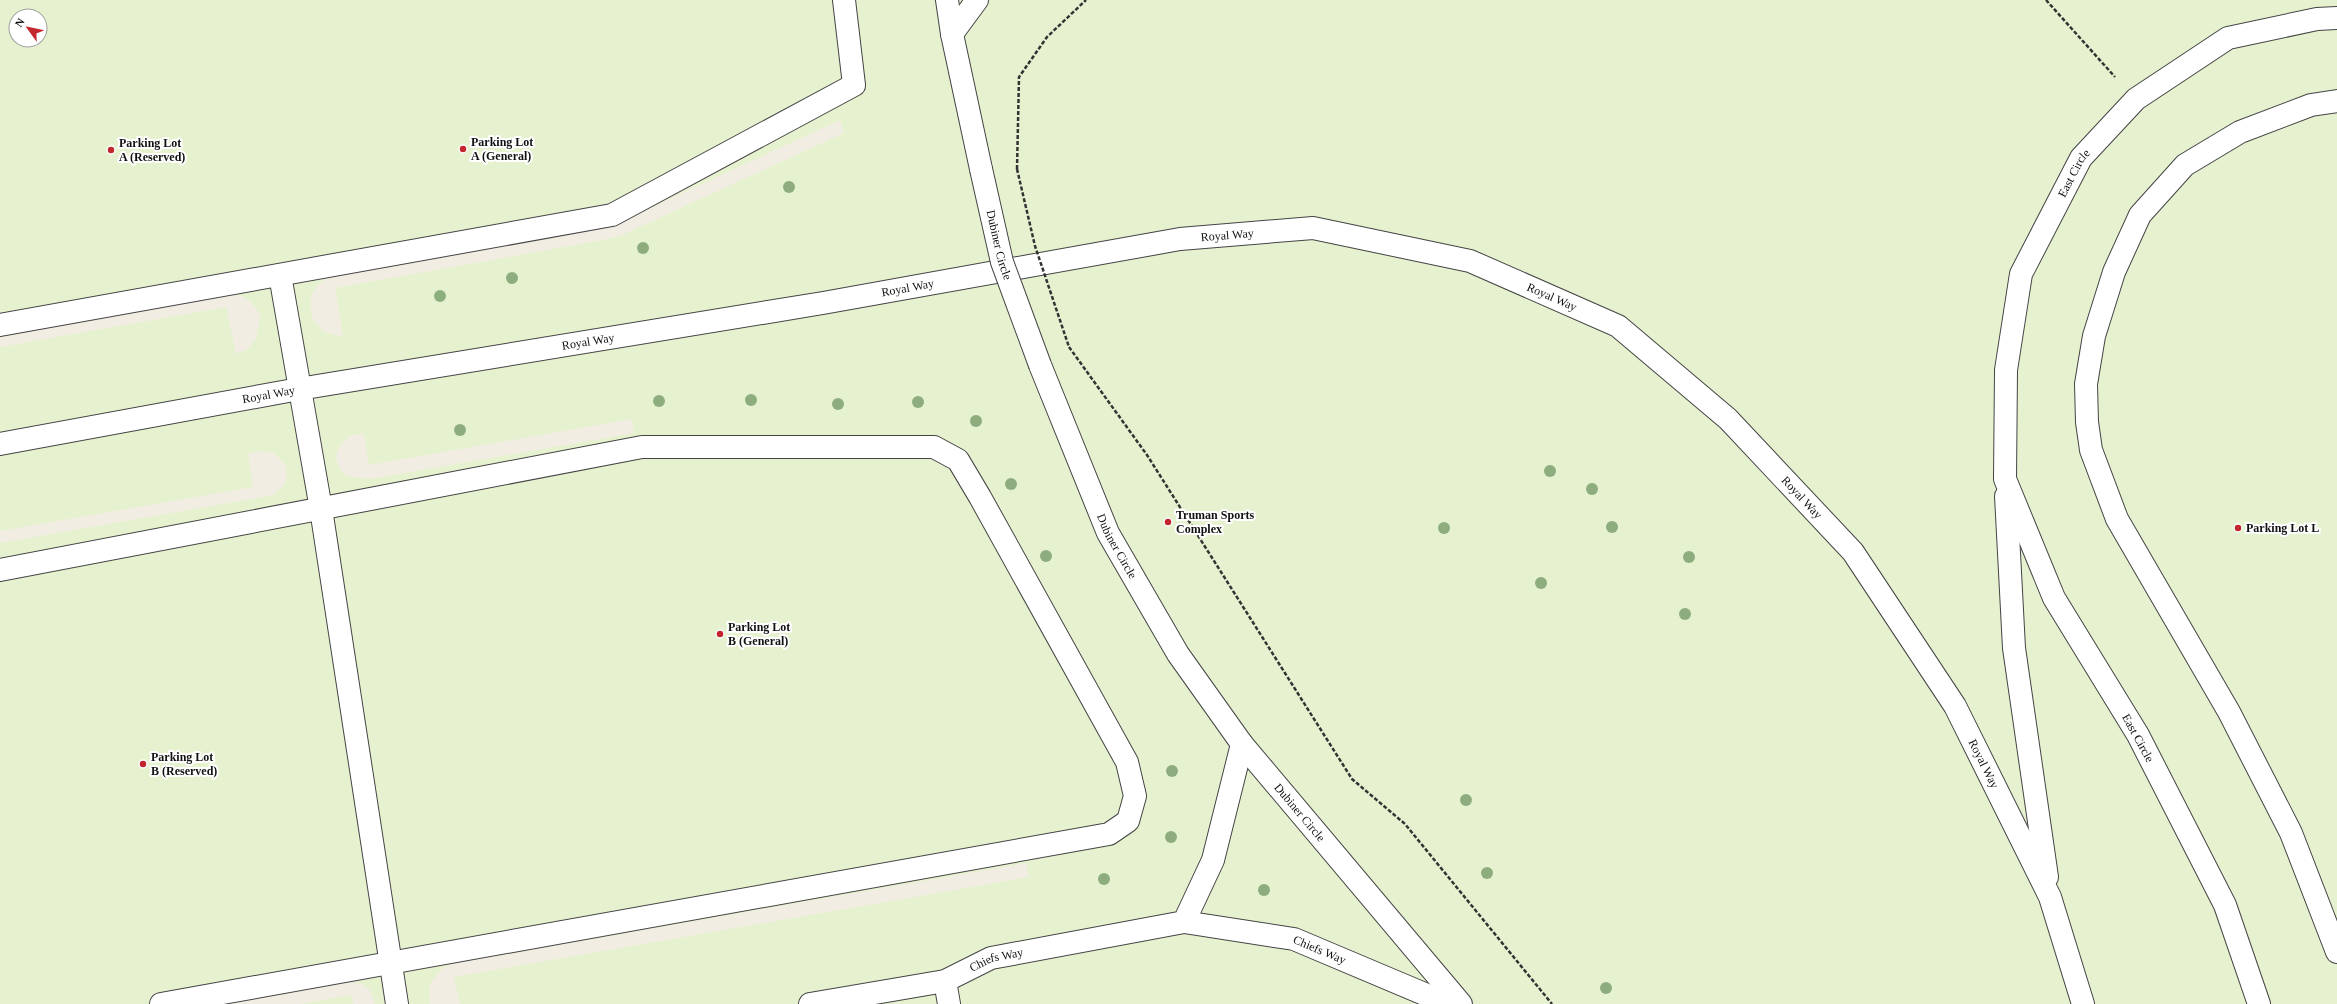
<svg xmlns="http://www.w3.org/2000/svg" width="2337" height="1004" font-family="Georgia,serif">
<rect width="100%" height="100%" fill="#fffdf5"/>
<path fill="#e6f2cf" fill-rule="evenodd" d="M 0,0 L 2337,0 L 2337,1004 L 0,1004 ZM 16,16 L 40,16 L 40,40 L 16,40 Z"/>
<path fill="#f1ede2" d="M 840,120 L 844,133 L 622,235 L 603,240 L 335,288 L 343,336 L 335,335 L 323,331 L 312,318 L 310,302 L 313,292 L 320,283 L 328,277 L 615,224 Z
M 232,294 L 242,296 L 252,303 L 259,313 L 260,319 L 256,338 L 248,349 L 236,354 L 226,307 L 0,347 L 0,334 Z
M 632,419 L 634,433 L 370,479 L 347,476 L 341,471 L 336,459 L 337,452 L 342,442 L 350,436 L 364,433 L 369,465 Z
M 258,451 L 274,453 L 285,464 L 287,474 L 285,484 L 274,495 L 0,543 L 0,531 L 253,487 L 248,454 Z
M 1026,863 L 1029,877 L 454,977 L 460,1004 L 430,1004 L 429,989 L 432,981 L 442,969 L 451,964 Z
M 350,982 L 362,984 L 370,990 L 375,1004 L 353,1004 L 351,995 L 301,1004 L 226,1004 Z"/>
<g fill="none" stroke-linecap="round" stroke-linejoin="round">
<defs>
<g id="minor">
<path d="M 947,0 L 952,34 L 981,169"/>
<path d="M 952,34 L 977,0"/>
<path d="M 2337,101 L 2311,105 L 2240,132 L 2185,165 L 2140,215 L 2114,272 L 2094,336 L 2086,384 L 2087,422 L 2091,450 L 2117,519 L 2229,712 L 2291,833 L 2337,952"/>
<path d="M 280,275 L 321,509 L 397,1004"/>
<path d="M 0,325 L 612,215 L 854,85 L 844,0"/>
<path id="s1" d="M 1040,365 L 1108,533 L 1178,654 L 1242,744 L 1461,1004"/>
<path id="s2" d="M 0,444 L 299,389 L 823,303 L 1180,239 L 1313,228 L 1470,261 L 1618,326 L 1728,419 L 1853,552 L 1955,706 L 2050,897 L 2083,1004"/>
<path d="M 2006,496 L 2014,648 L 2047,877"/>
<path d="M 0,570 L 642,447 L 934,447 L 958,460 L 980,497 L 1127,762 L 1135,796 L 1128,821 L 1109,834 L 161,1004"/>
<path id="s3" d="M 1184,922 L 1294,939 L 1448,1004"/>
<path d="M 945,981 L 949,1004"/>
<path id="s4" d="M 810,1004 L 945,981 L 991,958 L 1184,922 L 1213,860 L 1242,744"/>
<path id="s5" d="M 2259,1004 L 2225,905 L 2138,735 L 2054,598 L 2005,479 L 2006,370 L 2021,274 L 2081,158 L 2136,99 L 2228,38 L 2317,19 L 2337,18"/>
</g>
</defs>
<use href="#minor" stroke="#444" stroke-width="24"/>
<path stroke="#333" stroke-width="2.5" stroke-dasharray="4 2" stroke-linecap="butt" d="M 2046,0 L 2115,77
M 1017,169 L 1019,77 L 1047,37 L 1086,0
M 1069,347 L 1147,455 L 1352,779 L 1405,824 L 1552,1004"/>
<use href="#minor" stroke="#fff" stroke-width="22"/>
<defs>
<g id="minor-bridge">
<path id="s6" d="M 981,169 L 1002,262 L 1040,365"/>
</g>
</defs>
<use href="#minor-bridge" stroke="#444" stroke-width="24" stroke-linecap="butt"/>
<path stroke="#333" stroke-width="2.5" stroke-dasharray="4 2" stroke-linecap="butt" d="M 1017,169 L 1035,246 L 1069,347"/>
<use href="#minor-bridge" stroke="#fff" stroke-width="22"/>
</g>
<g fill="#8dad7f">
<circle cx="789" cy="187" r="6"/>
<circle cx="643" cy="248" r="6"/>
<circle cx="512" cy="278" r="6"/>
<circle cx="440" cy="296" r="6"/>
<circle cx="751" cy="400" r="6"/>
<circle cx="659" cy="401" r="6"/>
<circle cx="918" cy="402" r="6"/>
<circle cx="838" cy="404" r="6"/>
<circle cx="976" cy="421" r="6"/>
<circle cx="460" cy="430" r="6"/>
<circle cx="1550" cy="471" r="6"/>
<circle cx="1011" cy="484" r="6"/>
<circle cx="1592" cy="489" r="6"/>
<circle cx="1612" cy="527" r="6"/>
<circle cx="1444" cy="528" r="6"/>
<circle cx="1046" cy="556" r="6"/>
<circle cx="1689" cy="557" r="6"/>
<circle cx="1541" cy="583" r="6"/>
<circle cx="1685" cy="614" r="6"/>
<circle cx="1172" cy="771" r="6"/>
<circle cx="1466" cy="800" r="6"/>
<circle cx="1171" cy="837" r="6"/>
<circle cx="1487" cy="873" r="6"/>
<circle cx="1104" cy="879" r="6"/>
<circle cx="1264" cy="890" r="6"/>
<circle cx="1606" cy="988" r="6"/>
</g>
<g fill="#c4262e" stroke="#fff" stroke-width="1.5">
<circle cx="463" cy="149" r="4"/>
<circle cx="111" cy="150" r="4"/>
<circle cx="1168" cy="522" r="4"/>
<circle cx="2238" cy="528" r="4"/>
<circle cx="720" cy="634" r="4"/>
<circle cx="143" cy="764" r="4"/>
</g>
<g text-anchor="middle" stroke-width="4" stroke-linejoin="round" paint-order="stroke">
<g font-size="12" font-weight="bold" fill="#111" stroke="#fff" text-anchor="start">
<text x="471" y="146">Parking Lot<tspan x="471" dy="14">A (General)</tspan></text>
<text x="119" y="147">Parking Lot<tspan x="119" dy="14">A (Reserved)</tspan></text>
<text x="1176" y="519">Truman Sports<tspan x="1176" dy="14">Complex</tspan></text>
<text x="2246" y="532">Parking Lot L</text>
<text x="728" y="631">Parking Lot<tspan x="728" dy="14">B (General)</tspan></text>
<text x="151" y="761">Parking Lot<tspan x="151" dy="14">B (Reserved)</tspan></text>
</g>
<g font-size="12" fill="#111" stroke="#fff">
<text dy="4" stroke="none"><textPath href="#s5" startOffset="905">East Circle</textPath></text>
<text dy="4" stroke="none"><textPath href="#s2" startOffset="1245">Royal Way</textPath></text>
<text dy="4" stroke="none"><textPath href="#s6" startOffset="78">Dubiner Circle</textPath></text>
<text dy="4" stroke="none"><textPath href="#s2" startOffset="921">Royal Way</textPath></text>
<text dy="4" stroke="none"><textPath href="#s2" startOffset="1581">Royal Way</textPath></text>
<text dy="4" stroke="none"><textPath href="#s2" startOffset="597">Royal Way</textPath></text>
<text dy="4" stroke="none"><textPath href="#s2" startOffset="273">Royal Way</textPath></text>
<text dy="4" stroke="none"><textPath href="#s2" startOffset="1905">Royal Way</textPath></text>
<text dy="4" stroke="none"><textPath href="#s1" startOffset="197">Dubiner Circle</textPath></text>
<text transform="translate(2138 738) rotate(61)" y="4">East Circle</text>
<text dy="4" stroke="none"><textPath href="#s2" startOffset="2229">Royal Way</textPath></text>
<text dy="4" stroke="none"><textPath href="#s1" startOffset="521">Dubiner Circle</textPath></text>
<text dy="4" stroke="none"><textPath href="#s3" startOffset="139">Chiefs Way</textPath></text>
<text dy="4" stroke="none"><textPath href="#s4" startOffset="193">Chiefs Way</textPath></text>
</g>
</g>
<g transform="translate(28 28) rotate(303)"><circle r="19" fill="#ffffff" stroke="#a0a0a0"/>
<path d="M0-3L7 15L0 10L-7 15Z" fill="#c4262e"/>
<text y="-6" font-size="11" font-weight="bold" text-anchor="middle" fill="#111111">N</text>
</g>
</svg>
